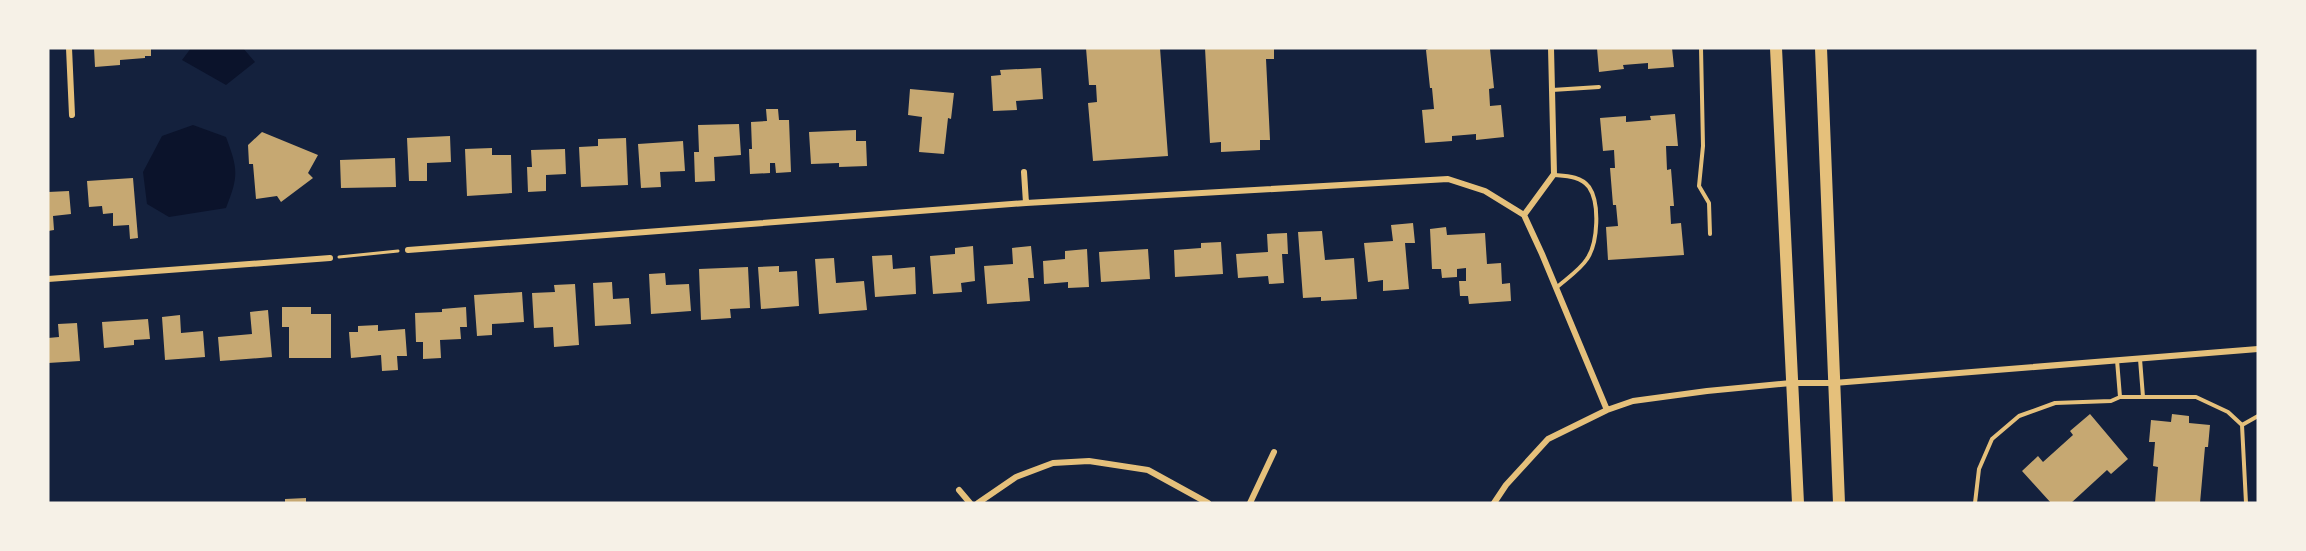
<svg xmlns="http://www.w3.org/2000/svg" width="2306" height="551" font-family="Commissioner,sans-serif">
<rect width="100%" height="100%" fill="#14213d"/>
<path fill="#0b132b" d="M 191,48 L 243,48 L 255,62 L 226,85 L 182,60 Z
M 193,125 L 226,137 C 238,169 239,176 226,208 L 169,217 L 147,204 L 143,172 L 162,136 Z"/>
<path fill="#c6a872" d="M 94,48 L 151,48 L 151,56 L 145,56 L 145,58 L 120,60 L 120,65 L 95,67 Z
M 1086,48 L 1160,48 L 1168,156 L 1093,161 L 1088,103 L 1097,102 L 1096,85 L 1089,85 Z
M 1205,48 L 1274,48 L 1274,59 L 1266,59 L 1270,140 L 1260,140 L 1260,150 L 1221,152 L 1221,142 L 1210,143 Z
M 1431,48 L 1490,49 L 1494,88 L 1489,89 L 1490,106 L 1501,105 L 1504,137 L 1476,140 L 1476,134 L 1452,136 L 1452,141 L 1425,143 L 1422,110 L 1434,109 L 1432,88 L 1430,88 L 1426,50 Z
M 1597,48 L 1672,48 L 1674,67 L 1648,69 L 1648,63 L 1623,65 L 1624,69 L 1599,72 Z
M 1041,68 L 1043,99 L 1016,101 L 1017,110 L 993,111 L 991,76 L 1001,75 L 1000,70 Z
M 910,89 L 954,93 L 951,119 L 948,118 L 944,154 L 919,152 L 922,117 L 908,115 Z
M 766,109 L 778,109 L 779,120 L 789,120 L 791,172 L 776,173 L 775,163 L 770,163 L 770,173 L 750,174 L 749,149 L 752,149 L 751,122 L 767,121 Z
M 1675,114 L 1678,146 L 1666,146 L 1667,170 L 1671,169 L 1674,206 L 1670,206 L 1671,224 L 1681,223 L 1684,255 L 1608,260 L 1606,227 L 1618,226 L 1616,205 L 1613,205 L 1610,168 L 1615,168 L 1614,150 L 1603,151 L 1600,118 L 1626,116 L 1626,122 L 1651,120 L 1650,116 Z
M 739,124 L 741,155 L 714,157 L 715,181 L 695,182 L 694,152 L 699,152 L 698,125 Z
M 856,130 L 856,141 L 866,141 L 867,166 L 839,167 L 839,163 L 811,164 L 809,132 Z
M 262,132 L 318,155 L 308,173 L 313,178 L 281,202 L 277,196 L 256,199 L 253,164 L 249,164 L 248,145 Z
M 450,136 L 451,162 L 427,163 L 427,181 L 409,181 L 407,138 Z
M 626,138 L 628,185 L 581,187 L 579,147 L 598,146 L 598,139 Z
M 683,141 L 685,171 L 660,172 L 661,187 L 641,188 L 638,144 Z
M 492,148 L 492,155 L 511,155 L 512,193 L 467,196 L 465,149 Z
M 565,149 L 566,174 L 546,175 L 546,191 L 528,192 L 527,167 L 532,167 L 531,150 Z
M 395,158 L 396,187 L 341,188 L 340,160 Z
M 133,178 L 138,238 L 130,239 L 129,225 L 113,226 L 113,213 L 103,214 L 102,206 L 89,207 L 87,181 Z
M 69,191 L 71,214 L 53,216 L 54,230 L 48,231 L 48,192 Z
M 1413,223 L 1415,243 L 1405,243 L 1409,289 L 1383,291 L 1383,280 L 1368,282 L 1364,243 L 1393,241 L 1391,225 Z
M 1446,227 L 1447,235 L 1485,233 L 1487,264 L 1501,263 L 1502,284 L 1510,283 L 1511,301 L 1469,304 L 1468,296 L 1460,296 L 1459,281 L 1466,281 L 1466,268 L 1457,269 L 1457,277 L 1442,278 L 1441,269 L 1432,269 L 1430,229 Z
M 1322,231 L 1325,260 L 1354,258 L 1357,299 L 1321,301 L 1321,297 L 1303,298 L 1298,232 Z
M 1287,233 L 1288,254 L 1282,254 L 1284,283 L 1269,284 L 1268,276 L 1238,278 L 1236,254 L 1268,252 L 1267,234 Z
M 1221,242 L 1223,274 L 1175,277 L 1174,250 L 1201,248 L 1201,243 Z
M 973,246 L 975,281 L 961,283 L 962,292 L 933,294 L 930,256 L 955,254 L 955,248 Z
M 1031,246 L 1034,278 L 1028,278 L 1030,301 L 987,304 L 984,266 L 1013,264 L 1012,248 Z
M 1087,249 L 1089,287 L 1068,288 L 1068,282 L 1044,284 L 1043,261 L 1065,259 L 1065,251 Z
M 1148,249 L 1150,279 L 1101,282 L 1099,252 Z
M 892,255 L 893,269 L 915,267 L 916,294 L 875,297 L 872,256 Z
M 834,258 L 836,283 L 864,281 L 867,310 L 819,314 L 815,259 Z
M 779,266 L 779,272 L 797,271 L 799,306 L 761,309 L 758,267 Z
M 748,267 L 750,308 L 730,309 L 731,318 L 701,320 L 699,269 Z
M 665,273 L 666,285 L 689,284 L 691,311 L 651,314 L 649,274 Z
M 612,282 L 613,299 L 629,298 L 631,324 L 595,326 L 593,283 Z
M 575,284 L 579,345 L 554,347 L 553,327 L 534,328 L 532,293 L 555,292 L 554,285 Z
M 522,292 L 524,322 L 492,324 L 492,335 L 477,336 L 474,295 Z
M 282,307 L 311,307 L 311,314 L 331,314 L 331,358 L 289,358 L 289,327 L 282,327 Z
M 466,307 L 467,327 L 460,327 L 461,339 L 440,340 L 441,358 L 423,359 L 423,342 L 416,342 L 415,313 L 442,312 L 442,309 Z
M 268,310 L 272,357 L 220,361 L 218,337 L 252,334 L 250,312 Z
M 180,315 L 181,333 L 203,331 L 205,357 L 165,360 L 162,317 Z
M 148,319 L 150,339 L 134,340 L 134,345 L 104,348 L 102,322 Z
M 77,323 L 80,361 L 48,363 L 48,338 L 59,337 L 58,324 Z
M 378,325 L 378,331 L 405,329 L 407,356 L 397,356 L 398,370 L 382,371 L 381,355 L 351,358 L 349,332 L 358,332 L 358,326 Z
M 2090,414 L 2128,459 L 2111,474 L 2107,470 L 2071,503 L 2051,503 L 2022,471 L 2038,456 L 2043,462 L 2073,435 L 2070,431 Z
M 2172,414 L 2189,416 L 2189,423 L 2210,425 L 2208,447 L 2205,447 L 2200,503 L 2155,503 L 2158,467 L 2153,466 L 2155,442 L 2149,442 L 2151,420 L 2171,422 Z
M 306,498 L 306,503 L 285,503 L 285,499 Z"/>
<g fill="none" stroke-linecap="round" stroke-linejoin="round">
<path stroke="#e5c07b" stroke-width="3" d="M 339,257 L 398,251"/>
<path stroke="#e5c07b" stroke-width="4" d="M 1701,48 L 1703,146 L 1699,186 L 1709,203 L 1710,234
M 1552,90 L 1599,87
M 1554,175 C 1566,176 1581,176 1589,187 C 1600,203 1598,243 1587,259 C 1580,270 1566,279 1556,288
M 2140,359 L 2143,397
M 2117,360 L 2120,397
M 2242,425 L 2258,416
M 1975,503 L 1979,469 L 1992,439 L 2019,416 L 2055,403 L 2111,401 L 2120,397 L 2196,397 L 2228,412 L 2242,425 L 2246,503"/>
<path stroke="#e5c07b" stroke-width="6" d="M 69,48 L 72,115
M 1024,172 L 1026,203
M 1524,215 L 1554,174 L 1551,48
M 408,250 L 1026,203 L 1448,179 L 1485,191 L 1524,215 L 1542,254 L 1607,410
M 48,279 L 330,258
M 959,490 L 970,503
M 978,503 L 1016,477 L 1053,463 L 1089,461 L 1148,470 L 1208,503
M 1250,503 L 1274,452
M 1494,503 L 1506,485 L 1548,439 L 1607,410 L 1633,401 L 1707,391 L 1791,383 L 1834,383 L 2258,349"/>
<path stroke="#e5c07b" stroke-width="12" d="M 1776,48 L 1798,503
M 1821,48 L 1839,503"/>
</g>
<rect width="2306" height="551" fill="none" stroke="#f6f1e7" stroke-width="99"/>
</svg>
